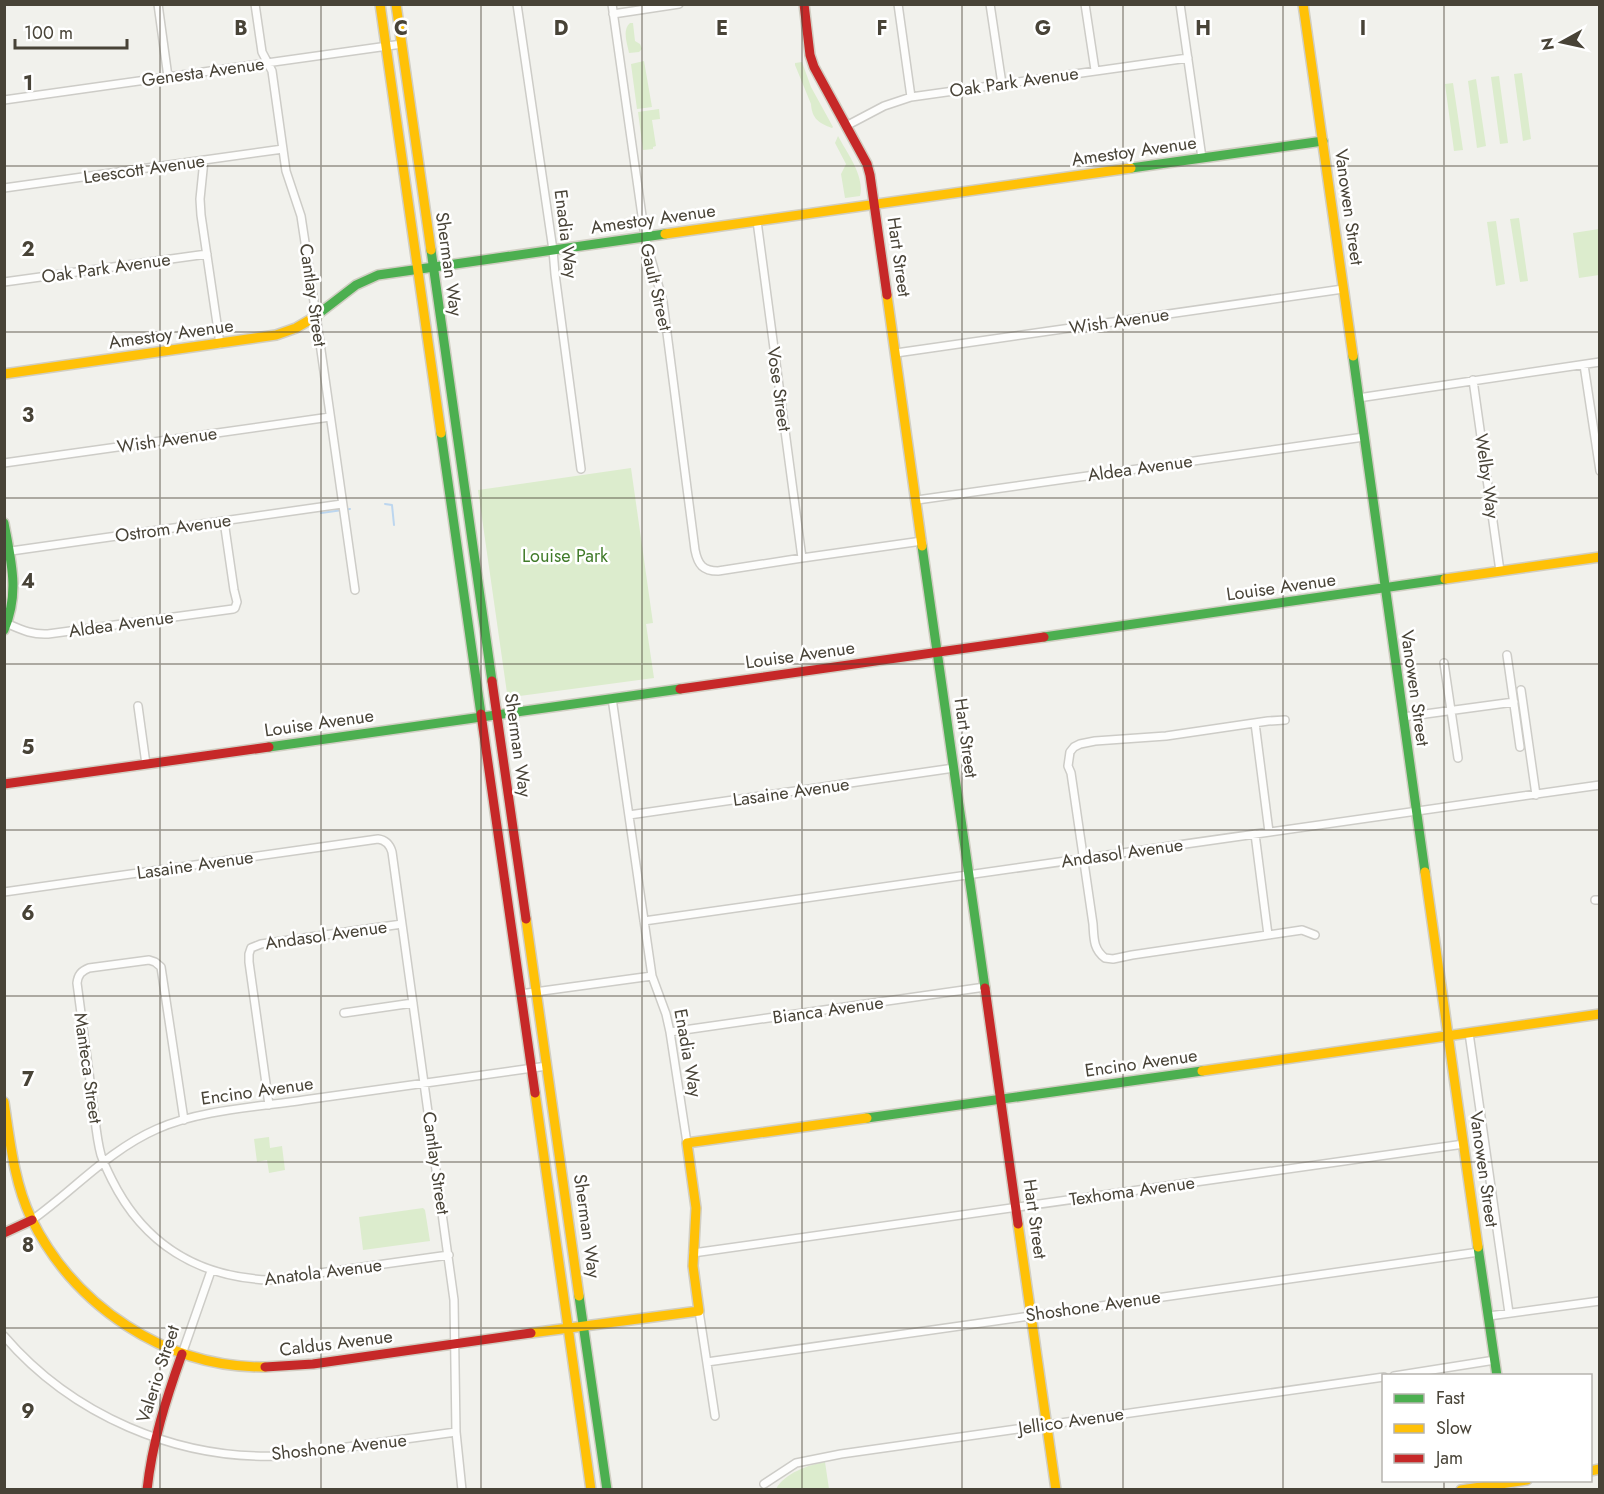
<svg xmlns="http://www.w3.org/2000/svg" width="1604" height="1494" font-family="Jost,sans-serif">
<rect width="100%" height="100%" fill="#f1f1ec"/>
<path fill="#dceccd" d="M 630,23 L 633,23 L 635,41 L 640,44 L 642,49 L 639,52 L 629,53 C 627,43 622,30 630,23 Z
M 644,61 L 652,107 L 637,109 L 631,64 Z
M 802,62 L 811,87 L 833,127 L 832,128 C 819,123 812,119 811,104 L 795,65 L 795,63 Z
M 1522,73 L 1531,139 L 1523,141 L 1514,74 Z
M 1499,76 L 1508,143 L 1500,144 L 1491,77 Z
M 1476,79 L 1486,146 L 1477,148 L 1468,81 Z
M 1453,83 L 1463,150 L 1454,151 L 1445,84 Z
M 659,109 L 660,119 L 652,120 L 656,146 L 653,147 L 653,149 L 643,150 L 638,112 Z
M 838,136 C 847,153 865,176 860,196 L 845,198 L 841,174 L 846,164 L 835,143 Z
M 1519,218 L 1528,281 L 1520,282 L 1510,219 Z
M 1496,221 L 1505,284 L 1496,286 L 1487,222 Z
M 1599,229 L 1599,275 L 1579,278 L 1573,233 Z
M 631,468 L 653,623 L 646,624 L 654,678 L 512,697 L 507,693 L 478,490 Z
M 269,1137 L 270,1148 L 282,1146 L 285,1170 L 269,1173 L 267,1160 L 257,1162 L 254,1139 Z
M 423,1208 L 425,1210 L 430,1241 L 363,1250 L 359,1217 Z
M 825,1462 L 829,1489 L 776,1489 C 785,1473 808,1465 825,1462 Z"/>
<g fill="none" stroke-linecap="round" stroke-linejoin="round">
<path stroke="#bcd6ef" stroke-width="2" d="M 385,504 L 392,505 L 394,525
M 321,513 L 350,509"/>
<defs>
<path id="street" d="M 158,4 L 168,77
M 255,4 L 262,52 L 272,71 L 286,171 L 301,216 L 316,315 L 355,590
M 517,4 L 553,250 L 555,274 L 581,469
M 612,4 L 645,237 L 663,302 L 695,550 C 698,565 703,571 718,571 L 802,558 L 922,541
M 898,4 L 911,97
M 990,4 L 1002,84
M 1085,4 L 1095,70
M 1180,4 L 1202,158
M 613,14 L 679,4
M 4,100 L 402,44
M 846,126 L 884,106 L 911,97 L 1188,58
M 204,160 L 200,199 L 201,215 L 220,344
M 4,188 L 283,149
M 757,221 L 802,558
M 4,282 L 207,254
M 896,353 L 1343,289
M 1584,365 L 1600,471
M 1473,380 L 1500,571
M 1358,398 L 1600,362
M 4,463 L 330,417
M 917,500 L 1364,437
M 4,552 L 342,504
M 8,624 C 22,630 33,635 48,634 L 233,609 L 235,608 L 237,602 L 234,590 L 224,521
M 1507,655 L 1520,747
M 1444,663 L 1458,758
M 1521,690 L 1536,795
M 612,698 L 652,976 L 666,1014 L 670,1032 L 687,1143
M 138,706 L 146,764
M 1403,717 L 1514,702
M 1285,720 L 1268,721 L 1166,736 L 1095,741 L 1080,744 L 1074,747 L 1070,752 L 1068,766 L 1071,773 L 1093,924 C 1094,938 1093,949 1105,958 L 1113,959 L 1132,955 L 1302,930 L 1315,935
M 1255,723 L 1269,832
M 629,815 L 954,768
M 1255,834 L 1268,935
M 4,892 L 378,839 C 386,840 390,845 392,852 L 454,1300 L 456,1432 L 462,1490
M 1595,900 L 1600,900
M 644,921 L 1600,785
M 520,994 L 652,976
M 344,1013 L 413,1003
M 670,1032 L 985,987
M 1469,1033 L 1509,1313
M 269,1105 L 249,962 L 249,954 L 251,948 L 261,944 L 402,924
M 184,1120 L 161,967 L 155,962 L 149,960 L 89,968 C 81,971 78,975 77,983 C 82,1021 87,1059 92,1096 C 95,1116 96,1137 101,1155 C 104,1164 108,1172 112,1180 C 144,1244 198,1277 269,1280 L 449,1255
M 32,1220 C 74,1190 109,1150 157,1129 C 199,1110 258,1107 304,1100 C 385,1089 466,1078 547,1066
M 693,1253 L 1464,1144
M 699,1311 L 715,1416
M 1489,1316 L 1600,1301
M 4,1336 C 72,1415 176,1460 280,1456 C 302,1455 325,1451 347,1447 C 384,1442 420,1437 456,1432
M 182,1354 L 211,1271
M 707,1362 L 1479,1252
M 1394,1376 L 1495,1360
M 764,1484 L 796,1463 L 841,1454 L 1384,1377"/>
<path id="fast" d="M 1131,168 L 1323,141
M 431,250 L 492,681
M 313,318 L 356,285 L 378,275 L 665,234
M 1353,356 L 1425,872
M 441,433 L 481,714
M 4,523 C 11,561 20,593 4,630
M 922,546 L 985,988
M 1044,637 L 1445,579
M 269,747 L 680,689
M 867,1118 L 1202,1071
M 1478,1247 L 1497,1376
M 579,1296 L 607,1490"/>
<path id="slow" d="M 380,4 L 441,433
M 396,4 L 431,250
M 1303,4 L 1353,356
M 665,234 L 1131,168
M 887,295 L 922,546
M 4,374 L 276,335 L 296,328 L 313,318
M 1445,579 L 1600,557
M 1425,872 L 1478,1247
M 526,919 L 579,1296
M 1202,1071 L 1600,1014
M 535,1093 L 591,1490
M 4,1102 C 10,1141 14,1182 31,1218 C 74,1306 166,1368 265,1367
M 1018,1224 L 1056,1490
M 531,1333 L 699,1311 L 693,1266 L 696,1208 L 687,1143 L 867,1118
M 1590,1471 L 1600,1469
M 1461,1490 L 1527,1480"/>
<path id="jam" d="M 804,4 L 810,55 L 814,67 L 867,164 L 870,175 L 887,295
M 492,681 L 526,919
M 680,689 L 1044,637
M 481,714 L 535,1093
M 4,784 L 269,747
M 985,988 L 1018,1224
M 4,1233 L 32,1220
M 265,1367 L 313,1364 L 531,1333
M 147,1490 C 152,1443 166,1399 182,1354"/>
</defs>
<use href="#street" stroke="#cdccc7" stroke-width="10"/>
<use href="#fast" stroke="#d1cec3" stroke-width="12"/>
<use href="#slow" stroke="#d1cec3" stroke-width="12"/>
<use href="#jam" stroke="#d1cec3" stroke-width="12"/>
<use href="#street" stroke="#fdfdfc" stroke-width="7"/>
<use href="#fast" stroke="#4caf50" stroke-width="9"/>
<use href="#slow" stroke="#ffc107" stroke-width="9"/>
<use href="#jam" stroke="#c62828" stroke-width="9"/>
</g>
<path fill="none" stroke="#484337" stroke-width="1.5" stroke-opacity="0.55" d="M 160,4 L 160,1490M 321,4 L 321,1490M 481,4 L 481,1490M 642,4 L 642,1490M 802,4 L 802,1490M 962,4 L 962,1490M 1123,4 L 1123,1490M 1283,4 L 1283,1490M 1444,4 L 1444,1376M 4,166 L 1600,166M 4,332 L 1600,332M 4,498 L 1600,498M 4,664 L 1600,664M 4,830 L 1600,830M 4,996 L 1600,996M 4,1162 L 1600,1162M 4,1328 L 1600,1328M 1444,1480 L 1444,1490"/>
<g text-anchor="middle" stroke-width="5" stroke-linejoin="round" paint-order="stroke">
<g font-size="18" fill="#484337" stroke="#fff">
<text transform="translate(203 72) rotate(-8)" y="6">Genesta Avenue</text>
<text transform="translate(1014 82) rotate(-8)" y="6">Oak Park Avenue</text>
<text transform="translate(1134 151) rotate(-8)" y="6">Amestoy Avenue</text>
<text transform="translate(144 169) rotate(-8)" y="6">Leescott Avenue</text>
<text transform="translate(1349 207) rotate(82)" y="6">Vanowen Street</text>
<text transform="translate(653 219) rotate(-8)" y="6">Amestoy Avenue</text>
<text transform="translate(566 234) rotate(83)" y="6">Enadia Way</text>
<text transform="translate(899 257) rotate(82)" y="6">Hart Street</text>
<text transform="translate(449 264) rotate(82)" y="6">Sherman Way</text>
<text transform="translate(106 268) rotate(-8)" y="6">Oak Park Avenue</text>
<text transform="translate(656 287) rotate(77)" y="6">Gault Street</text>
<text transform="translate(313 295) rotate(82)" y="6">Cantlay Street</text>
<text transform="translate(1119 321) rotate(-8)" y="6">Wish Avenue</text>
<text transform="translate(171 334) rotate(-8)" y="6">Amestoy Avenue</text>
<text transform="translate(779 389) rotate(82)" y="6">Vose Street</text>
<text transform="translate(167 440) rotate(-8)" y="6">Wish Avenue</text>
<text transform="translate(1140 468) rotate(-8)" y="6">Aldea Avenue</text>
<text transform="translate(1487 476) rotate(82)" y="6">Welby Way</text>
<text transform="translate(173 528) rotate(-8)" y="6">Ostrom Avenue</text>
<text transform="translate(1281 587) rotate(-8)" y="6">Louise Avenue</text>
<text transform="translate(121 624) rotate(-8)" y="6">Aldea Avenue</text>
<text transform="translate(800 655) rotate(-8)" y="6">Louise Avenue</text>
<text transform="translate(1415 688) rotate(82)" y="6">Vanowen Street</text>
<text transform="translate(319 723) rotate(-8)" y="6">Louise Avenue</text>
<text transform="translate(966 738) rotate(82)" y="6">Hart Street</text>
<text transform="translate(518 745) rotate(82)" y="6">Sherman Way</text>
<text transform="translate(791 792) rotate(-8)" y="6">Lasaine Avenue</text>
<text transform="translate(1122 853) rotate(-8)" y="6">Andasol Avenue</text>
<text transform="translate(195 865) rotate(-8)" y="6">Lasaine Avenue</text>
<text transform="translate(326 935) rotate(-8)" y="6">Andasol Avenue</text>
<text transform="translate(828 1010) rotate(-8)" y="6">Bianca Avenue</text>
<text transform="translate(688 1053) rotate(80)" y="6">Enadia Way</text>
<text transform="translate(1141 1063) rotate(-8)" y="6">Encino Avenue</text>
<text transform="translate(88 1068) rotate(82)" y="6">Manteca Street</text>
<text transform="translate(257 1091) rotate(-8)" y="6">Encino Avenue</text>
<text transform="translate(436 1163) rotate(82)" y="6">Cantlay Street</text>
<text transform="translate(1484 1169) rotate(82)" y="6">Vanowen Street</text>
<text transform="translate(1132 1191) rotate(-8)" y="6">Texhoma Avenue</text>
<text transform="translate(1035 1219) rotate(82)" y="6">Hart Street</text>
<text transform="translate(587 1226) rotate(82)" y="6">Sherman Way</text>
<text transform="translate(323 1272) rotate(-7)" y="6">Anatola Avenue</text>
<text transform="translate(1093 1306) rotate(-8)" y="6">Shoshone Avenue</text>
<text transform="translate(336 1343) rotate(-7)" y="6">Caldus Avenue</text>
<text transform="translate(158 1374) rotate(-72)" y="6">Valerio Street</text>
<text transform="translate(1071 1421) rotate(-8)" y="6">Jellico Avenue</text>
<text transform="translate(339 1447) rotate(-6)" y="6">Shoshone Avenue</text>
</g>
<g font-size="18" fill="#417b2a" stroke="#fff">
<text x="565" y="562">Louise Park</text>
</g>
</g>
<g font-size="20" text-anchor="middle" font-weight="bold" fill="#484337" stroke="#fff" stroke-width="5" stroke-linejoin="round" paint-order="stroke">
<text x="241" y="35">B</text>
<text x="401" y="35">C</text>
<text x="561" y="35">D</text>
<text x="722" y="35">E</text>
<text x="882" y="35">F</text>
<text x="1043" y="35">G</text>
<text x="1203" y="35">H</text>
<text x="1363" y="35">I</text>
<text x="28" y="90">1</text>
<text x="28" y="256">2</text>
<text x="28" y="422">3</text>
<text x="28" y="588">4</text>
<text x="28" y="754">5</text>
<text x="28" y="920">6</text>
<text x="28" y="1086">7</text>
<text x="28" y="1252">8</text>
<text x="28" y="1418">9</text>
</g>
<rect width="1604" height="1494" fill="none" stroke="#484337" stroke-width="12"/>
<rect x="1382" y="1374" width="210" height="108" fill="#ffffff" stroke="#b6b4af" stroke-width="1.5"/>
<rect x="1394" y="1394" width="30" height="9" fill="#4caf50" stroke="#b6b4af" stroke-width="1.5"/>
<text x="1436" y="1404" font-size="18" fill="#484337">Fast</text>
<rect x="1394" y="1424" width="30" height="9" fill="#ffc107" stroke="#b6b4af" stroke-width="1.5"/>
<text x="1436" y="1434" font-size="18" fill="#484337">Slow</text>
<rect x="1394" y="1454" width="30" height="9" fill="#c62828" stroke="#b6b4af" stroke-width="1.5"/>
<text x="1436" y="1464" font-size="18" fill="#484337">Jam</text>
<g transform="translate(1562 42) rotate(262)" stroke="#ffffff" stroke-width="4.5" paint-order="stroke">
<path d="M0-4.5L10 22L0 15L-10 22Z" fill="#484337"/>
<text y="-9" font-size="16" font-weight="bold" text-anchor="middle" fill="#484337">N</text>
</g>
<path d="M15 39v9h112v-9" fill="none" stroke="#484337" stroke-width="3"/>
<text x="24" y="39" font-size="18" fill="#484337" stroke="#ffffff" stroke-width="4.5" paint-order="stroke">100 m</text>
</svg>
